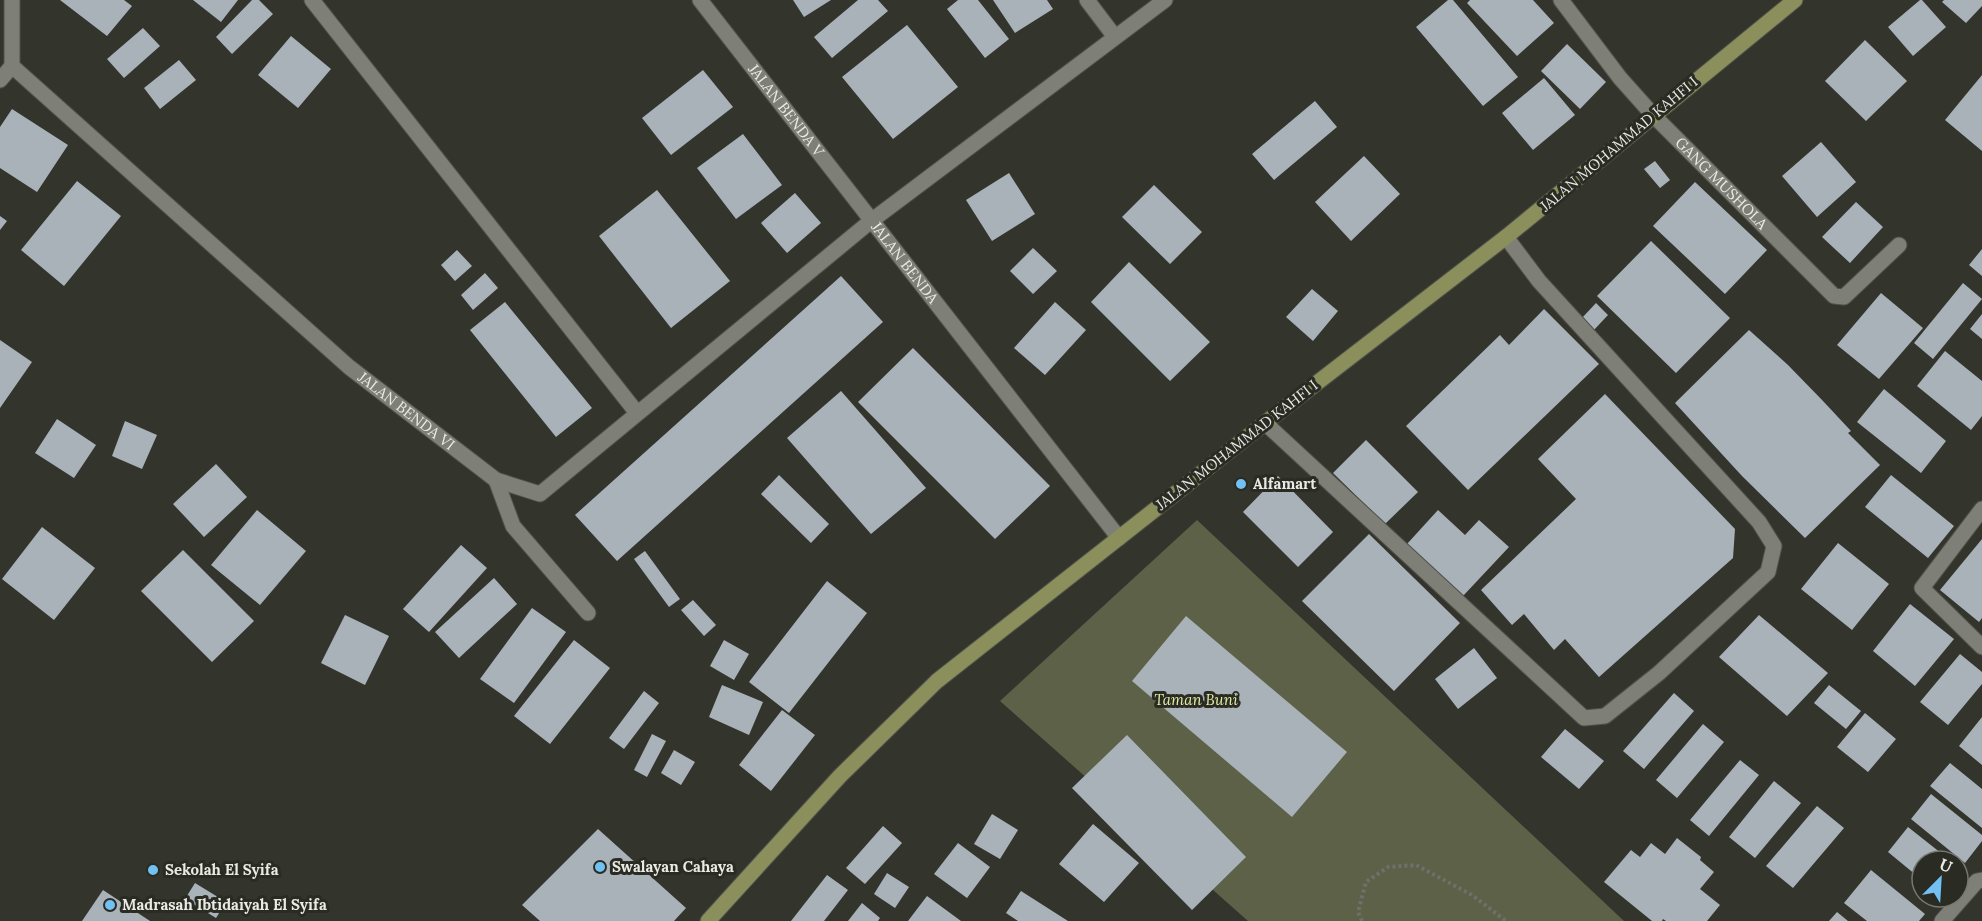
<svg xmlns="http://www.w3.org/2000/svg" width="1982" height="921" font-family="Lora,serif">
<rect width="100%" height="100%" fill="#33352d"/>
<path fill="#5d6148" d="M 1197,520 L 1624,921 L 1248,921 L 1000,701 Z"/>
<path fill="#a9b2b9" d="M 60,0 L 124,0 L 132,6 L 107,36 Z
M 193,0 L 238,0 L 221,22 Z
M 252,0 L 259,0 L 273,14 L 232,54 L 216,37 Z
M 793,0 L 831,0 L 804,17 Z
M 858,0 L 878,0 L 888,11 L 832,58 L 814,37 Z
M 958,0 L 978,0 L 1009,39 L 985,58 L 947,9 Z
M 993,0 L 1047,0 L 1053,9 L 1015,33 Z
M 1448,0 L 1453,0 L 1518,77 L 1483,106 L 1416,27 Z
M 1470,0 L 1533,0 L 1554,23 L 1517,56 L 1467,3 Z
M 1920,0 L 1922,0 L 1946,27 L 1913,56 L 1888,27 Z
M 1944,0 L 1982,0 L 1982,6 L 1966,23 L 1942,2 Z
M 907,25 L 958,87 L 893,139 L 842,77 Z
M 143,28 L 160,46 L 124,78 L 107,59 Z
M 291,36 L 331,69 L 298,108 L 258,75 Z
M 1865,40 L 1907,81 L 1866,121 L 1825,81 Z
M 1567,44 L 1606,82 L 1580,109 L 1541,71 Z
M 179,60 L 196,80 L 160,109 L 144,88 Z
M 703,70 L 733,107 L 671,155 L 642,118 Z
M 1982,75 L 1982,151 L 1945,120 Z
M 1544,78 L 1575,115 L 1533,150 L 1502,113 Z
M 1315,101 L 1337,127 L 1274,180 L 1252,154 Z
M 12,109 L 68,145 L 37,192 L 0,168 L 0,127 Z
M 743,134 L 782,185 L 736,219 L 697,168 Z
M 1821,142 L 1856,182 L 1817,217 L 1782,176 Z
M 1364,156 L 1400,194 L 1351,241 L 1315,202 Z
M 1655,161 L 1670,180 L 1660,188 L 1644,169 Z
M 1009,173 L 1035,214 L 992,241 L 966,200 Z
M 77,181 L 121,216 L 64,286 L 21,250 Z
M 1695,182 L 1767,250 L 1725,294 L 1653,226 Z
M 1154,185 L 1202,232 L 1170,264 L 1122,217 Z
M 657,190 L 730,281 L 671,328 L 599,236 Z
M 795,193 L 821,223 L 787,253 L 761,223 Z
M 1856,202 L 1883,227 L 1850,263 L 1822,237 Z
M 0,216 L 7,221 L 0,230 Z
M 1651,241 L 1730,318 L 1676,373 L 1597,296 Z
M 1033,248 L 1057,271 L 1033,294 L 1010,271 Z
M 1982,249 L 1982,276 L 1969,265 Z
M 457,250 L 472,266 L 455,281 L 441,265 Z
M 1129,262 L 1210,342 L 1170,381 L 1091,302 Z
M 485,273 L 498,288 L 473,310 L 461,295 Z
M 841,276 L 883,322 L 617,561 L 575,515 Z
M 1963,283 L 1982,299 L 1933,359 L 1914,343 Z
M 1312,289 L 1338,311 L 1313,341 L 1286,317 Z
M 1881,293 L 1923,328 L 1879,379 L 1837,345 Z
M 505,302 L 592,408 L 556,437 L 470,330 Z
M 1055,302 L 1086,330 L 1045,375 L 1014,348 Z
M 1596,303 L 1608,315 L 1593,331 L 1581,319 Z
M 1544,309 L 1599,364 L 1468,490 L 1406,426 L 1500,335 L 1509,345 Z
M 1982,314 L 1982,339 L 1970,329 Z
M 1749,330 L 1788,365 L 1823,401 L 1851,431 L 1848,433 L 1880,465 L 1805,538 L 1742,476 L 1675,403 Z
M 0,340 L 32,362 L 0,408 Z
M 913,348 L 1050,486 L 995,539 L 858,402 Z
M 1945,351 L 1982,381 L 1982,416 L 1971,430 L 1917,386 Z
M 1884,389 L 1946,441 L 1921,473 L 1857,422 Z
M 841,391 L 926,488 L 871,534 L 787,438 Z
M 1605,394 L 1735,529 L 1733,558 L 1599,677 L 1565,639 L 1554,650 L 1524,614 L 1512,625 L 1481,590 L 1576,499 L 1538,459 Z
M 57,419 L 96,445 L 74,478 L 35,453 Z
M 125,421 L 157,435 L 142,469 L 112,456 Z
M 1366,440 L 1418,492 L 1385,524 L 1333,473 Z
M 216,464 L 247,497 L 204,537 L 173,504 Z
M 779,475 L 829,524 L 811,543 L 761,494 Z
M 1891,475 L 1954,526 L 1928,558 L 1865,507 Z
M 1278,476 L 1333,532 L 1298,567 L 1243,512 Z
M 257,510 L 306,551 L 260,605 L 211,565 Z
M 1438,510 L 1465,535 L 1479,520 L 1509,547 L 1463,596 L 1407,544 Z
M 42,527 L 95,568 L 54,620 L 2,579 Z
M 1369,534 L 1460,623 L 1394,691 L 1302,601 Z
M 1982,539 L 1982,618 L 1979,622 L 1940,590 Z
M 1838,543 L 1889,584 L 1852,630 L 1801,589 Z
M 461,545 L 487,568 L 429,632 L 403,609 Z
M 183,550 L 254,621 L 212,662 L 141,591 Z
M 645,551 L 680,599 L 669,607 L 634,559 Z
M 494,578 L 517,604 L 459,658 L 435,632 Z
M 827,581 L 867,613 L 789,713 L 749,682 Z
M 693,600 L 716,625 L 704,636 L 681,610 Z
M 1910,604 L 1954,639 L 1915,686 L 1873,651 Z
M 532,608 L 566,632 L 514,703 L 480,679 Z
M 345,615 L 389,636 L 365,685 L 321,663 Z
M 1759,615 L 1828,673 L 1787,716 L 1719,657 Z
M 1186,616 L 1347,752 L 1292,817 L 1132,681 Z
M 574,640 L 610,668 L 550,744 L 514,716 Z
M 724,640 L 749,654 L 734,680 L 710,666 Z
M 1474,648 L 1497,678 L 1458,709 L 1435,679 Z
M 1960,654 L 1982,672 L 1982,684 L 1948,725 L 1920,702 Z
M 722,685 L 763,702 L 749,735 L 709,717 Z
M 1829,685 L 1861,711 L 1846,729 L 1814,703 Z
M 644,691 L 659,703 L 624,749 L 609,738 Z
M 1674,693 L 1694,711 L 1644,769 L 1623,751 Z
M 782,710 L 815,735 L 771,791 L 739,765 Z
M 1865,713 L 1896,739 L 1868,772 L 1837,747 Z
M 1982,717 L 1982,765 L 1959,746 Z
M 1703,724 L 1724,742 L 1677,798 L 1656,780 Z
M 1565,729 L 1604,761 L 1579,789 L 1541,757 Z
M 652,734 L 666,741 L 647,777 L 634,770 Z
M 1127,735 L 1246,857 L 1192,910 L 1072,788 Z
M 674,750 L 695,762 L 681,785 L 661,773 Z
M 1740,760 L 1759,775 L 1709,836 L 1690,820 Z
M 1950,763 L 1982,789 L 1982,828 L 1930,786 Z
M 1774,781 L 1801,803 L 1755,858 L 1729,837 Z
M 1931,794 L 1982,835 L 1982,841 L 1965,863 L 1911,819 Z
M 1817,806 L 1844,828 L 1793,888 L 1766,866 Z
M 992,814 L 1018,830 L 1000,859 L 974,844 Z
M 1093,824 L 1139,863 L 1104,902 L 1059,864 Z
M 883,826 L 902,843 L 865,884 L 846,868 Z
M 1908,827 L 1951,861 L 1922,861 L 1922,880 L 1888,852 Z
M 598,829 L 686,908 L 674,921 L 540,921 L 522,905 Z
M 1677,838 L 1701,857 L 1700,860 L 1714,872 L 1700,889 L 1720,905 L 1707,921 L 1666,921 L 1663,919 L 1662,921 L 1652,921 L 1604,882 L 1631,850 L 1640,857 L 1651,843 L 1665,854 Z
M 958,843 L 990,867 L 967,898 L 934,874 Z
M 1958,866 L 1965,872 L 1958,880 Z
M 1871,870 L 1925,914 L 1919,921 L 1867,921 L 1844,903 Z
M 887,873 L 909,887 L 895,908 L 874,894 Z
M 827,875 L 848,890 L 824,921 L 791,921 Z
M 195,883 L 226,902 L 216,918 L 185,899 Z
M 103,890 L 150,921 L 82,921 Z
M 1021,891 L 1068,921 L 1018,921 L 1006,913 Z
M 927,896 L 961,921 L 908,921 Z
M 862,903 L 880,918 L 878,921 L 848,921 Z
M 1837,912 L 1848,921 L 1829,921 Z"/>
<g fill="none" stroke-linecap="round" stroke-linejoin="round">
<defs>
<g id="street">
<path id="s1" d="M 12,0 L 12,66 L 349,367 L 496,480 L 540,494 L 871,221 L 1165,0"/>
<path d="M 312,0 L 637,413"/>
<path id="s2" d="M 700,0 L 1119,538"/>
<path d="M 1087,0 L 1115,37"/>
<path id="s3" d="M 1561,0 L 1620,78 L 1653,115 L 1834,296 L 1844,297 L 1899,245"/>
<path d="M 0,80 L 12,66"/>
<path d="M 1265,423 L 1584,718 L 1605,716 L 1659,673 L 1768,572 L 1774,546 L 1759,522 L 1539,281 L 1506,237"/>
<path d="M 496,480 L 513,526 L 588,613"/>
<path d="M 1982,509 L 1922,588 L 1982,647"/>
<path d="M 1942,921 L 1977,881 L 1982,880"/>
</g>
<path id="secondary" d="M 708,921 L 840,776 L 937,681 L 1265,423 L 1506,237 L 1795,0"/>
</defs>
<use href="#street" stroke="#51524b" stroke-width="17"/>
<use href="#secondary" stroke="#51524b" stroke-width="17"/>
<path stroke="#6f7069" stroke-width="4" stroke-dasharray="3 3" stroke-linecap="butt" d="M 1362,921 L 1358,912 L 1366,882 L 1388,867 L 1416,865 L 1472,895 L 1506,921"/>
<use href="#street" stroke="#7e7f76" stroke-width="15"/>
<use href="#secondary" stroke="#8a8f5c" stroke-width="15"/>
</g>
<g fill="#72c1f5" stroke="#2a2b23" stroke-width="2">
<circle cx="1241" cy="484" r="6"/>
<circle cx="600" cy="867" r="6"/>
<circle cx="153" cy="870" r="6"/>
<circle cx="110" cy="905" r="6"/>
</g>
<g text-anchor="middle" stroke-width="6" stroke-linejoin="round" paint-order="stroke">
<g font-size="15" fill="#eaebe5" stroke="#2a2b23">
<text dy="5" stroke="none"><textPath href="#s2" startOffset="140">JALAN BENDA V</textPath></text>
<text transform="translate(1619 144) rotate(-40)" y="5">JALAN MOHAMMAD KAHFI I</text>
<text dy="5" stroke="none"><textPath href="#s3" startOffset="244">GANG MUSHOLA</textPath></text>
<text dy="5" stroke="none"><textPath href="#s2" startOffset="333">JALAN BENDA</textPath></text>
<text dy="5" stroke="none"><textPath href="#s1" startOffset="590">JALAN BENDA VI</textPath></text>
<text transform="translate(1237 445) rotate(-38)" y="5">JALAN MOHAMMAD KAHFI I</text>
</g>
<g font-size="15" font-weight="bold" fill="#eaebe5" stroke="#2a2b23" text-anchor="start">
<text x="1253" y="489">Alfamart</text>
<text x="612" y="872">Swalayan Cahaya</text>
<text x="165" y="875">Sekolah El Syifa</text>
<text x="122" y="910">Madrasah Ibtidaiyah El Syifa</text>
</g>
<g font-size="15" font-style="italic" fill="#e1eca6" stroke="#2a2b23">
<text x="1196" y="705">Taman Buni</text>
</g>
</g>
<g transform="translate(1940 879) rotate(24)"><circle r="28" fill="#2a2b23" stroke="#777871" stroke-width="1.5"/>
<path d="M0-4.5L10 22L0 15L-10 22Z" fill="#72c1f5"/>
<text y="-9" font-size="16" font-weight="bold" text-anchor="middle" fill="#eaebe5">U</text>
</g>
</svg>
